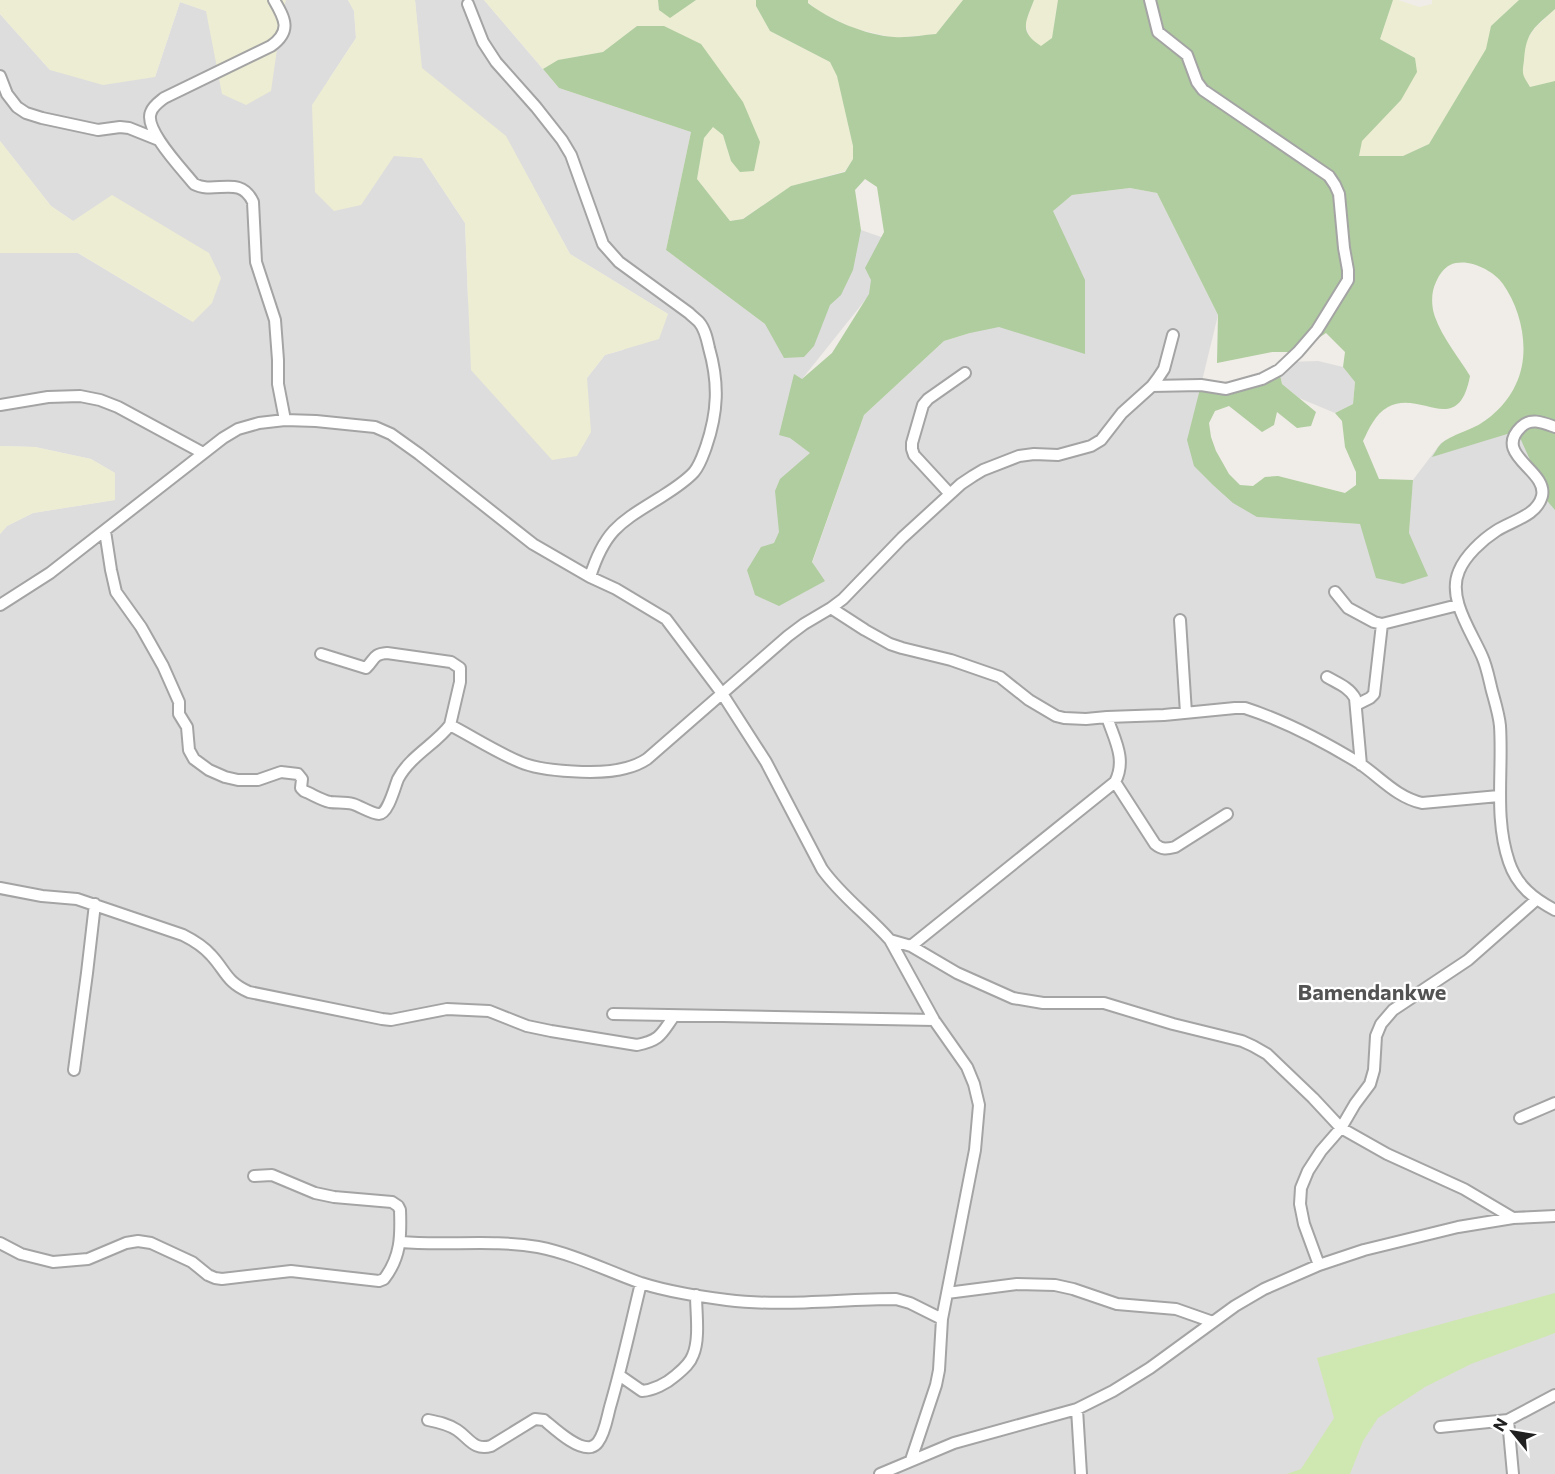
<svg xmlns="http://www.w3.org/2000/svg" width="1555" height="1474" font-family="Commissioner,sans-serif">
<rect width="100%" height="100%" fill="#f0ece7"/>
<path fill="#dedddd" d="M 285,0 L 348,0 L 354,11 L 356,38 L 329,79 L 394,155 L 422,158 L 465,223 L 468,301 L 587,378 L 605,355 L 623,350 L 668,314 L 570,254 L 524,170 L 421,68 L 415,0 L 484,0 L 559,88 L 691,132 L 666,250 L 765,324 L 861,230 L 918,250 L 866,299 L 802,379 L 811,453 L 812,563 L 864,415 L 944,341 L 970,333 L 1052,211 L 1072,195 L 1130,188 L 1157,193 L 1218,315 L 1201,385 L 1195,465 L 1257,517 L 1360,524 L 1409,533 L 1413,480 L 1441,443 L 1537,421 L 1555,459 L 1555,1474 L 0,1474 L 0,534 L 7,526 L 33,513 L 114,500 L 115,473 L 91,459 L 35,447 L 0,446 L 0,253 L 78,253 L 193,322 L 73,221 L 51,206 L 0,141 L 0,14 L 50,70 L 155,77 L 180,2 L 206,11 Z
M 1318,361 L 1343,367 L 1355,382 L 1353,404 L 1335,413 L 1299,398 L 1282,384 L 1279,370 L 1288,362 Z"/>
<path fill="#ededd3" d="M 0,0 L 286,0 L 282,14 L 271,91 L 246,105 L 222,94 L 206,11 L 180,2 L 155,77 L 103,85 L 50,70 L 0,14 Z
M 348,0 L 415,0 L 422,68 L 506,136 L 570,254 L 668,314 L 659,339 L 605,355 L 587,378 L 591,432 L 577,456 L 552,460 L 471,370 L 465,223 L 422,158 L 394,156 L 361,205 L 334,211 L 315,192 L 312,105 L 356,38 L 354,11 Z
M 484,0 L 658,0 L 659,10 L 670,17 L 696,0 L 756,0 L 756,6 L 770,31 L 830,62 L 837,75 L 853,146 L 853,159 L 845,171 L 792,186 L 742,219 L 730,221 L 697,179 L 704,138 L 713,126 L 723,135 L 731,161 L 754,170 L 637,26 L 603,52 L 558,60 L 543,69 Z
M 808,0 L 963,0 L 936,34 L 895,38 L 853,28 L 818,11 L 808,2 Z
M 1034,0 L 1058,0 L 1052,38 L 1041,47 L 1030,38 L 1025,24 Z
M 1393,0 L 1398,0 L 1419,7 L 1432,4 L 1432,0 L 1519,0 L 1491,26 L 1487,49 L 1429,144 L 1403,156 L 1359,156 L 1361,141 L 1401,100 L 1415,58 L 1380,39 Z
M 1555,9 L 1555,81 L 1530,87 L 1522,75 L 1525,43 L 1534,29 Z
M 0,141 L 51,206 L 73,221 L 112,195 L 209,253 L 221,278 L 212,303 L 193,322 L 78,253 L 0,253 Z
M 0,446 L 35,447 L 91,459 L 115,473 L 115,500 L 33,513 L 7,526 L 0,534 Z"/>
<path fill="#cfe7b0" d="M 1555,1293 L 1555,1333 L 1471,1364 L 1425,1387 L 1378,1418 L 1363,1441 L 1350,1474 L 1287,1474 L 1301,1469 L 1334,1418 L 1317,1358 Z"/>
<path fill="#afcd9e" d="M 658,0 L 696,0 L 670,18 L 659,10 Z
M 756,0 L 808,0 L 808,3 C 830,20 865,35 894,37 C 908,38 923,35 936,34 L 963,0 L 1034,0 C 1026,22 1018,31 1041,46 L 1052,38 L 1058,0 L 1393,0 L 1380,39 L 1415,58 L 1417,72 L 1401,100 L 1362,141 L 1359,156 L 1403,156 L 1429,144 L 1486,49 L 1491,26 L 1519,0 L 1555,0 L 1555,9 C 1535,27 1526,31 1524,60 C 1522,75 1522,74 1530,87 L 1555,81 L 1555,510 L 1542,495 L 1540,482 L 1517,431 L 1432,457 C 1435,453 1437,448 1440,445 C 1446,437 1470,430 1480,424 C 1495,415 1509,400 1516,384 C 1531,353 1522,311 1503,284 C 1493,270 1467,257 1450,265 C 1444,268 1439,275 1436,282 C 1431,292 1431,306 1435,317 C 1442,337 1459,358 1470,376 C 1458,439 1421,389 1388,407 C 1375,414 1369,429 1363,441 L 1379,479 L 1413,480 L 1409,533 L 1428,576 L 1403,584 L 1376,578 L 1360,524 L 1257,517 L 1233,503 L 1213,485 L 1194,466 L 1187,440 L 1201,385 L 1226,389 L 1279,370 L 1282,384 L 1316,412 L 1311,426 L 1297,428 L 1277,412 L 1274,425 L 1262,432 L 1229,406 L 1215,411 L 1209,423 L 1211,437 L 1216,451 L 1229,474 L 1240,485 L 1253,486 L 1265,477 L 1278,476 L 1345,493 L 1356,485 L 1356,472 L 1345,447 L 1342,421 L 1335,413 L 1353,404 L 1355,382 L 1343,367 L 1345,352 L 1326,333 L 1298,352 L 1272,352 L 1217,363 L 1218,315 L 1157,193 L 1130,188 L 1072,195 L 1053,211 L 1085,280 L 1085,354 L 999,327 L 970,333 L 944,341 L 864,415 L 812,562 L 825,581 L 779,606 L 755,595 L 747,570 L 761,547 L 774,543 L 779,532 L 775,491 L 780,479 L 810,453 L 790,438 L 779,435 L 794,374 L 802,379 L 832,353 L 869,294 L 871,280 L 865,268 L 884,232 L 877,187 L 865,179 L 855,190 L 861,230 L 853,270 L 841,295 L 830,305 L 814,346 L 804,357 L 784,358 L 765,324 L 666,250 L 691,132 L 559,88 L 543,69 L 558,60 L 603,52 L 637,26 L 664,26 L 701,44 L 743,102 L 760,142 L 754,171 L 740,172 L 731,161 L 723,135 L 713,127 L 704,138 L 697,179 L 730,221 L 743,219 L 791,186 L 845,172 L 853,159 L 853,146 L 837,76 L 830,62 L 770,31 L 756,6 Z"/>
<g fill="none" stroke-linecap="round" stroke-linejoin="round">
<defs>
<path id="minor" d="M 274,0 C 285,19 292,31 271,46 L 164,98 C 159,102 153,106 151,112 C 143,129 183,170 194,184 C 215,195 240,174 253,202 L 256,262 L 275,320 L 278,360 L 278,384 L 285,420
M 1150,0 L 1158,32 L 1187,55 L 1197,82 L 1203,90 L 1329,176 L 1335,185 L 1339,194 L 1344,248 L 1348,270 L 1348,280 L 1317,330 L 1298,352 L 1279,370 L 1262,379 L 1226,389 L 1201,385 L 1152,386
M 468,4 L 483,42 L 496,62 L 536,107 L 562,140 L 571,155 L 603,244 L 619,262 L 689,313 C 692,316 696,319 699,322 C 705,329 707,339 709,348 C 719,383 718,412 706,447 C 703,455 700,465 694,472 C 685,482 672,490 661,497 C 621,522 605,529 590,577
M 0,76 L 7,94 L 17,107 L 26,113 L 42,118 L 98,130 L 120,127 L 129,128 L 159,140
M 0,405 L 48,397 L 80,396 L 100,400 L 118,407 L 203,453
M 1555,427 C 1544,423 1531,417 1521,427 C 1492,455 1548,470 1542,496 C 1537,516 1511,521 1496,531 C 1482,540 1465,556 1459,571 C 1447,598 1471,631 1482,656 C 1487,667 1489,679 1492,691 C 1495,702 1499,715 1500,726 C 1503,772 1494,818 1509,862 C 1517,886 1534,899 1555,910
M 950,494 L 914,455 L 912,449 L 912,443 L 923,405 L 928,399 L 965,373
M 105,531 L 111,570 L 116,592 L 141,627 L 163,666 L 179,702 L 179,714 L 187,727 L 189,750 L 194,759 L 209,770 L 225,777 L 238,780 L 258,780 L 281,772 L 298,774 L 302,779 L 301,788 L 304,791 C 312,794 321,800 330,802 C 337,803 345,802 353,804 C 360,806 372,814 379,814 C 388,814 395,786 398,779 C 410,756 436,744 450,725 L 460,682 L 460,668 L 451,662 L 387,653 C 373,654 375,659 366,668 L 321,654
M 1335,592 L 1348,608 L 1374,622 L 1382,624 L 1458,605
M 0,605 L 50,573 L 223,438 L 238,429 L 259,423 L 285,420 L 316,421 L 375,427 L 391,434 L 419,454 L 533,544 L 590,577 L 616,589 L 666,619 L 721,692 L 766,762 L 822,869 C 841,896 868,915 890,940 L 934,1020 L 967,1067 L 974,1084 L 979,1105 L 975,1150 L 942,1319 L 939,1370 L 936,1385 L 911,1460
M 831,608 L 865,630 L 890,644 L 902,648 L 951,660 L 1000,677 L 1029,700 L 1056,716 L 1064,718 L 1086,719 L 1107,717 L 1164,715 L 1235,708 L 1245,708 C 1285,721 1323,741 1359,763 C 1380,777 1396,797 1422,803 L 1499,796
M 1180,620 L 1186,713
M 1327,677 C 1337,683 1349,687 1355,698 L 1361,765
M 1356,705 L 1370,698 L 1374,694 L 1382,624
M 450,725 C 473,737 496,752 520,762 C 542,772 603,775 626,768 C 634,766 641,763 647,759 L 788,636 L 804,624 L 831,608 L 843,599 L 902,538 L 961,484 L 973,476 L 983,470 L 1019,456 L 1034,454 L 1058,455 L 1091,446 L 1101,440 L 1122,413 L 1152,386 L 1158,378 L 1164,369 L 1173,335
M 1115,782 L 1155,844 C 1162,850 1167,849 1175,847 L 1227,814
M 0,888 L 42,896 L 77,899 L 183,935 C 193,940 203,946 211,955 C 226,971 226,982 249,992 L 382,1019 L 391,1020 L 447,1009 L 489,1011 L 527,1026 L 551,1031 L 637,1045 C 661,1040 661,1034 674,1016
M 890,940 L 911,946 L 1115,782 C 1127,759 1114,739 1107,717
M 911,946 L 957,973 L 1013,998 L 1043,1003 L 1104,1003 L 1173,1024 L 1242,1041 L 1253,1046 L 1267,1054 L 1313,1098 L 1341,1128 L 1387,1154 L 1464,1189 L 1513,1218
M 613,1014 L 934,1020
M 74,1070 L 87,973 L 95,904
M 1520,1118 L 1555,1103
M 401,1242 C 446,1246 492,1239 538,1247 C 574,1254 607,1271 641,1283 C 669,1292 698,1296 727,1300 C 783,1307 839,1299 896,1299 L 910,1303 L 942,1319
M 0,1243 L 21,1254 L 53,1262 L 88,1259 L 126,1243 L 138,1241 L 151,1243 L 192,1262 L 208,1275 L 215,1278 L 222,1279 L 291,1271 L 379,1281 L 384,1279 C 401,1257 401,1236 400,1210 L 398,1206 L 392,1202 L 334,1197 L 315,1193 L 272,1175 L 254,1176
M 1319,1265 L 1304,1224 L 1300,1204 L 1301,1188 L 1308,1171 L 1321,1151 L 1341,1128 L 1355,1104 L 1370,1084 L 1374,1070 L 1376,1036 L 1381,1024 L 1393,1010 L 1468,960 L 1536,900
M 947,1293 L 1017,1284 L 1055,1285 L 1073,1289 L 1117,1304 L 1176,1309 L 1213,1322
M 619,1375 L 642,1391 C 653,1390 666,1384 675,1376 C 682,1370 690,1364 693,1355 C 700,1339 696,1312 696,1295
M 1077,1409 L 1081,1474
M 428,1420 C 438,1422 448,1424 457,1430 C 469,1438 474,1451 491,1446 L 535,1419 L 544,1420 C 555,1429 577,1450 591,1447 C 594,1446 596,1445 598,1442 C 605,1433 607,1418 610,1407 C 622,1366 631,1324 641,1283
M 1508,1420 L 1513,1474
M 1440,1427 L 1508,1420 L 1555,1395
M 880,1474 L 954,1443 L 1077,1409 L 1113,1391 L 1150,1368 L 1235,1306 L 1264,1289 L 1319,1265 L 1364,1250 L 1458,1227 L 1513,1218 L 1555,1216"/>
</defs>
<use href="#minor" stroke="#a4a4a4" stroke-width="14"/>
<use href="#minor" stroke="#fff" stroke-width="10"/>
</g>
<g text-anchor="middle" stroke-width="4.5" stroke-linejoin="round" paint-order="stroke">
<g font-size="22" font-weight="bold" fill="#535353" stroke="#fff">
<text x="1372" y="1000">Bamendankwe</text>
</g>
</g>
<g transform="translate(1513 1432) rotate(300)" stroke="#ffffff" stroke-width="4.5" paint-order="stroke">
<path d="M0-4.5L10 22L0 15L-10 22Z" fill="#202020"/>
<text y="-9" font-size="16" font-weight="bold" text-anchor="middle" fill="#202020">N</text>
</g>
</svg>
